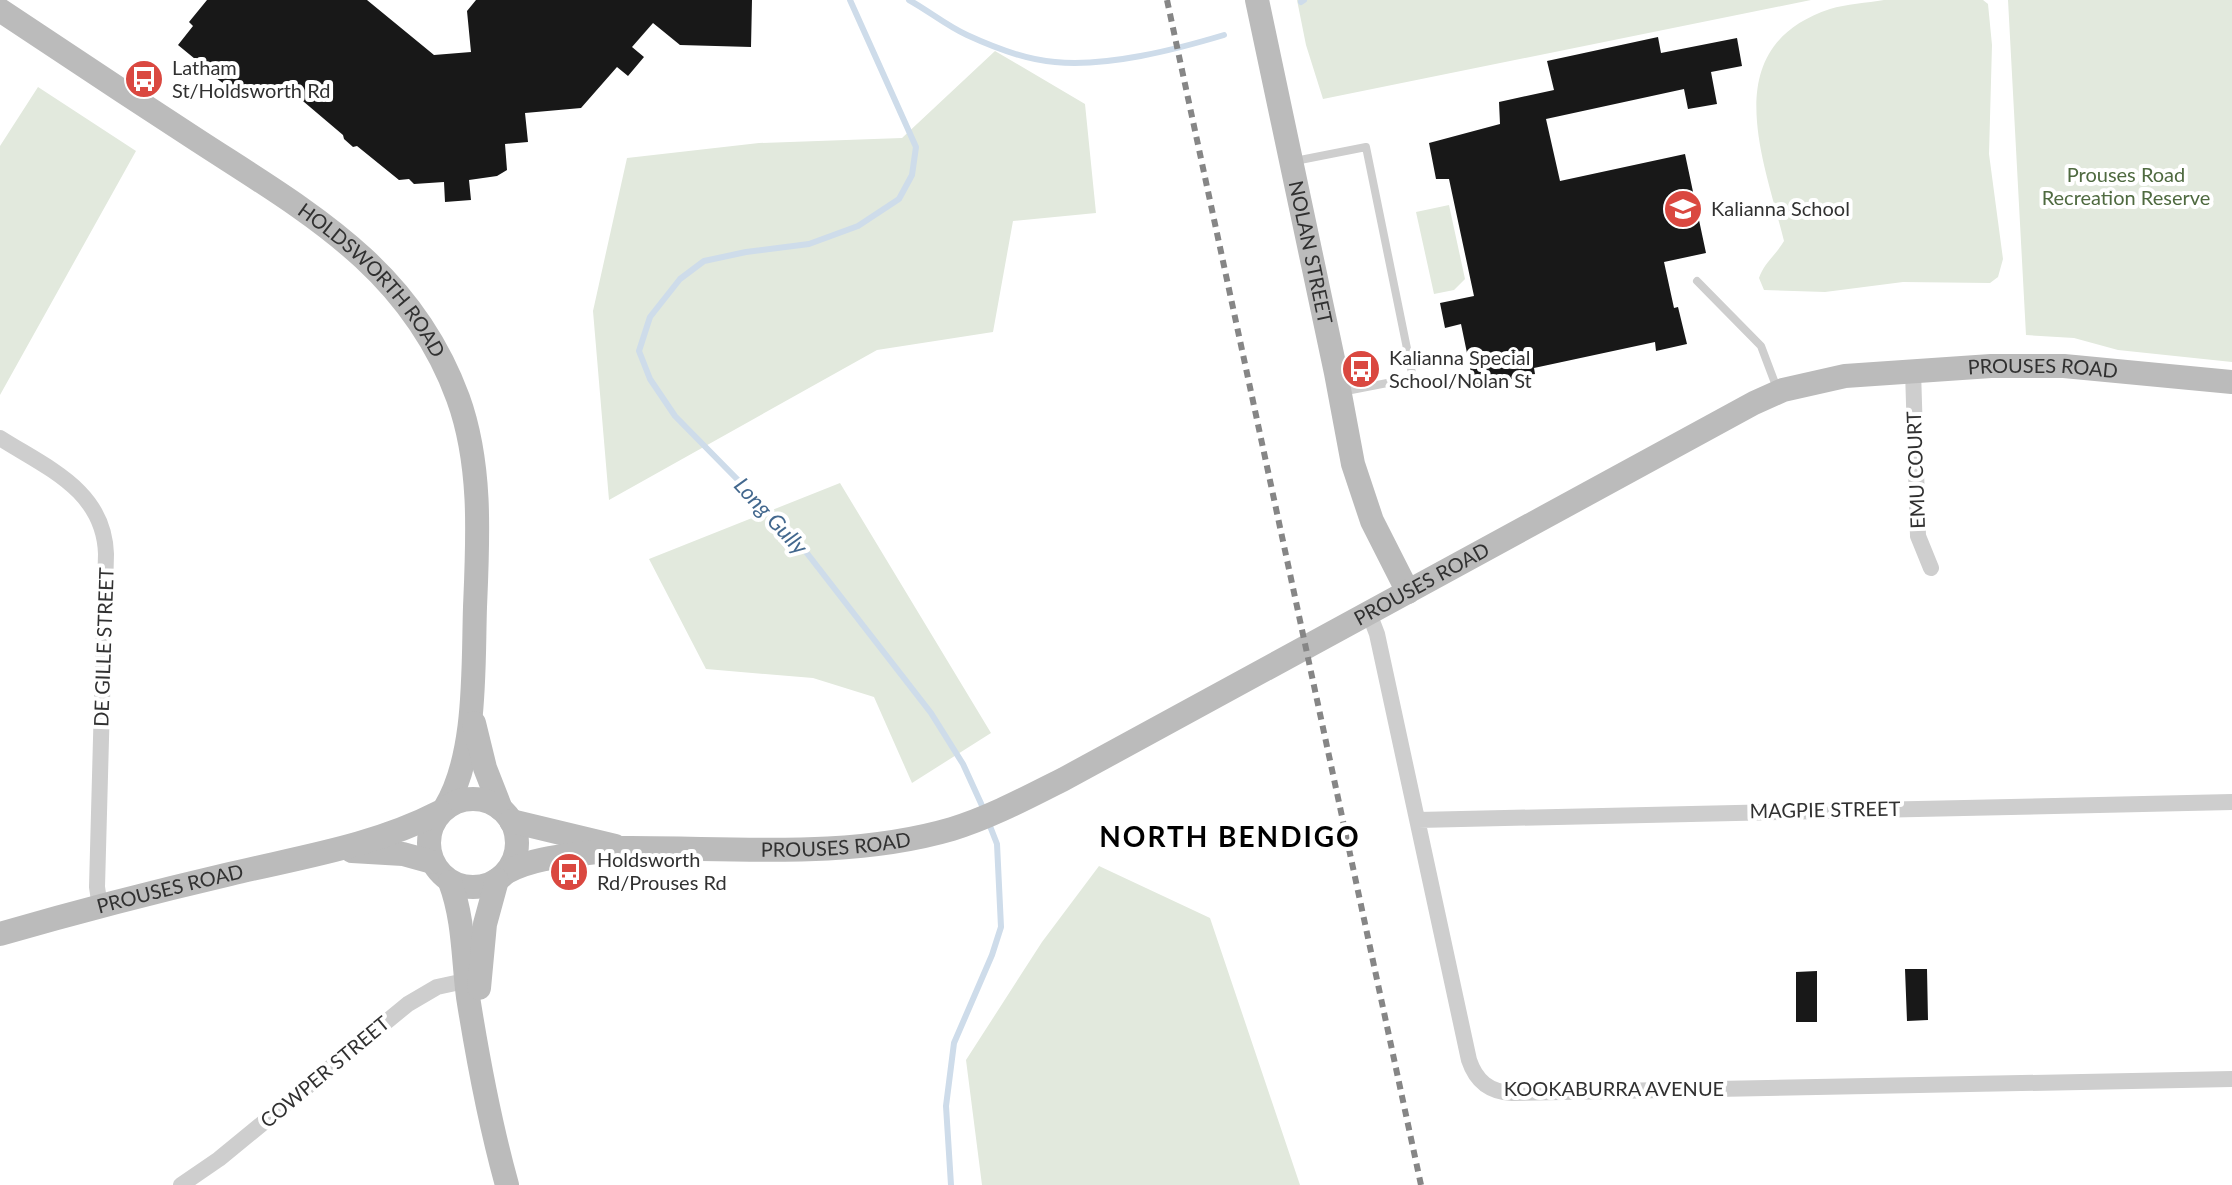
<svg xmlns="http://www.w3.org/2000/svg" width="2232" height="1185" font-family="Lato,sans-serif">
<rect width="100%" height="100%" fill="#fff"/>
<path fill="#e2e9dd" d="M 1297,0 L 1811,0 L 1323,99 L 1306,45 Z
M 1884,0 L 1983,0 L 1988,4 L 1992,45 L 1989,154 L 2003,259 L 1998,277 L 1990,283 L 1903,282 L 1825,292 L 1764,290 L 1759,278 C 1764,263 1776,255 1784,241 C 1763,156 1716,47 1830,9 C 1846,4 1867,3 1884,0 Z
M 2008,0 L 2232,0 L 2232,362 L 2118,350 L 2074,338 L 2026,335 Z
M 995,51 L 1085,104 L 1096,213 L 1013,221 L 993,332 L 877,350 L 609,500 L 593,311 L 627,158 L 759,143 L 902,138 Z
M 38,87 L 136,151 L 0,395 L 0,146 Z
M 1449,205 L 1465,279 L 1454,290 L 1434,294 L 1416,212 Z
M 840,483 L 991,733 L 912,783 L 874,697 L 813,678 L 706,669 L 649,559 Z
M 1099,866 L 1210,918 L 1300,1185 L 982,1185 L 966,1060 L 1042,942 Z"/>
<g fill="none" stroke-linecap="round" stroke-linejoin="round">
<path stroke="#cedcea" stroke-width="6" d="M 850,0 L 916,147 L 912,175 L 899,199 L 858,226 L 809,244 L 746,252 L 704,261 L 680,279 L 650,317 L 639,351 L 650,379 L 675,416 L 796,539 L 931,713 L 963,764 L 984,810
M 909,0 C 929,11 947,26 967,35 C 993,47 1026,60 1055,62 C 1108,67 1174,50 1224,35
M 1301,2 L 1304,0
M 951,1185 L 946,1106 L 954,1043 L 992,955 L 1001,927 L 997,844 L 988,821"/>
</g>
<path fill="#181818" d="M 207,0 L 367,0 L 434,55 L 471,52 L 467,11 L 476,0 L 752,0 L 751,47 L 680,45 L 653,23 L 632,47 L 644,57 L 628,76 L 617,67 L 581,108 L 525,113 L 528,142 L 505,144 L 507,170 L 497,176 L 469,180 L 471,200 L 445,202 L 444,182 L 414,184 L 409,179 L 399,180 L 357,146 L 353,147 L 344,139 L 343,135 L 297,96 L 246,100 L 205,70 L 206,68 L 178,45 L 193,26 L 189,22 Z
M 1658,37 L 1661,53 L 1737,38 L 1742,66 L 1711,72 L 1717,104 L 1688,109 L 1684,89 L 1546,119 L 1560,181 L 1685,154 L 1706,253 L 1664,262 L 1674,308 L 1678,307 L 1687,344 L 1656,351 L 1655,342 L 1534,368 L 1535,374 L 1474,387 L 1461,324 L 1445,328 L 1440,303 L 1474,296 L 1449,179 L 1436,179 L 1429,143 L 1500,124 L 1499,102 L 1554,90 L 1547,61 Z
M 1905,969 L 1927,969 L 1928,1020 L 1907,1021 Z
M 1817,971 L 1817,1022 L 1796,1022 L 1796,972 Z"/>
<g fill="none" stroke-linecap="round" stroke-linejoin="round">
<path stroke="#cecece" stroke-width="8" d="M 1295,161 L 1366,147 L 1413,378 L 1341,392
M 1697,281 L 1761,346 L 1778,391"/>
<path stroke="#cecece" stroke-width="16" d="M 1913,370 L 1918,536 L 1931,568
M 0,438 C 47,468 104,490 106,554 L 97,887 L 100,907
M 1369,613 L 1377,634 L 1469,1060 C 1476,1081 1489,1092 1512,1093 L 2232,1079
M 1418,820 L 2232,802
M 181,1185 L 219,1159 L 408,1004 L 437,987 L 474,979"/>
<g stroke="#bbb" stroke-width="24">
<path id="s1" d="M 1257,0 L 1336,373 L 1353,464 L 1372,521 L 1408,592"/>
<path id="s2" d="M 0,10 C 66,54 131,97 197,140 C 306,211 410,267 458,398 C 482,464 478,538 475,607 C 473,668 477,755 445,808"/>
<path d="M 474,723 L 485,768 L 501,809"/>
<circle cx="473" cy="843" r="44"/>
<path d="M 511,821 L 615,846"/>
<path d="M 352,851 L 403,854 L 432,862"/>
<path id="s3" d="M 507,872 C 540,854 583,856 621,848 C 730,847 846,860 952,829 C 991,817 1028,797 1064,779 L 1754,403 L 1783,390 L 1845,376 L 1991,366 L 2064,366 L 2232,382"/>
<path d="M 450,882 C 464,919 463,958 468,997 C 478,1060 490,1124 507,1185"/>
<path id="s4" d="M 0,934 C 76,912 153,892 230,874 C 301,857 374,846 440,812"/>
<path d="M 479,988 L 485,924 L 497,880"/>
</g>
<path stroke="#868686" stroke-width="6" stroke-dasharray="8 6" stroke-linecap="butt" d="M 1167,0 L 1421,1185"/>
</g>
<defs>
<symbol id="bus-disc" viewBox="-11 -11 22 22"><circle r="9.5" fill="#da4840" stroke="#fff"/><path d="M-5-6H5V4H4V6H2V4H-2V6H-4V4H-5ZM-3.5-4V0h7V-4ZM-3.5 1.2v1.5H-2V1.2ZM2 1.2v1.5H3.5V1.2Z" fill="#fff"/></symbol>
<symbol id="school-disc" viewBox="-11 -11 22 22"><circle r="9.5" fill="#da4840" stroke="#fff"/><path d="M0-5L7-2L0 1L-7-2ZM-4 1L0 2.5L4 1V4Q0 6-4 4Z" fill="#fff"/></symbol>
</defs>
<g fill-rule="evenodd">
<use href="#bus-disc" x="122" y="57" width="44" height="44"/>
<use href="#school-disc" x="1661" y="187" width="44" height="44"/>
<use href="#bus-disc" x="1339" y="347" width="44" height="44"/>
<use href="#bus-disc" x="547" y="850" width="44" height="44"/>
</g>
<g text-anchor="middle" stroke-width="8" stroke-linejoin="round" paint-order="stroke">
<g font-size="20" fill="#313131" stroke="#fff" text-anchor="start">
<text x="172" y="75">Latham<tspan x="172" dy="23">St/Holdsworth Rd</tspan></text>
<text x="1711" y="216">Kalianna School</text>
<text x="1389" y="365">Kalianna Special<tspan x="1389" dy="23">School/Nolan St</tspan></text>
<text x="597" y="867">Holdsworth<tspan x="597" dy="23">Rd/Prouses Rd</tspan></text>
</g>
<g font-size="20" fill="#4f6a40" stroke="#fff">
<text x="2126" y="182">Prouses Road<tspan x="2126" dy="23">Recreation Reserve</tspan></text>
</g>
<g font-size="20" fill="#313131" stroke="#fff">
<text dy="7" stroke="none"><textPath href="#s1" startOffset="258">NOLAN STREET</textPath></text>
<text dy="7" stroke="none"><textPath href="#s2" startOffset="462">HOLDSWORTH ROAD</textPath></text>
<text dy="7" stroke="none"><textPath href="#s3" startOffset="1652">PROUSES ROAD</textPath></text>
<text transform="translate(1916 470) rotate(-92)" y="7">EMU COURT</text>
<text dy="7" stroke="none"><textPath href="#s3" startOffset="980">PROUSES ROAD</textPath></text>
<text transform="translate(104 647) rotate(-88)" y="7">DE GILLE STREET</text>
<text transform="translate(1825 810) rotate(-1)" y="7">MAGPIE STREET</text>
<text dy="7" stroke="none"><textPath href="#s3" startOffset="332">PROUSES ROAD</textPath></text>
<text dy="7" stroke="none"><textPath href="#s4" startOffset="176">PROUSES ROAD</textPath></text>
<text transform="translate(325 1072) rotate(-40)" y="7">COWPER STREET</text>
<text x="1614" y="1096">KOOKABURRA AVENUE</text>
</g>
<g font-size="22" font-style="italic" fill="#43688e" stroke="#fff">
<text transform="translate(771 516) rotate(47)" y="8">Long Gully</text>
</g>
<g font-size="28" font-weight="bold" letter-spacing="2" fill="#000" stroke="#fff">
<text x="1230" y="847">NORTH BENDIGO</text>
</g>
</g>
</svg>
